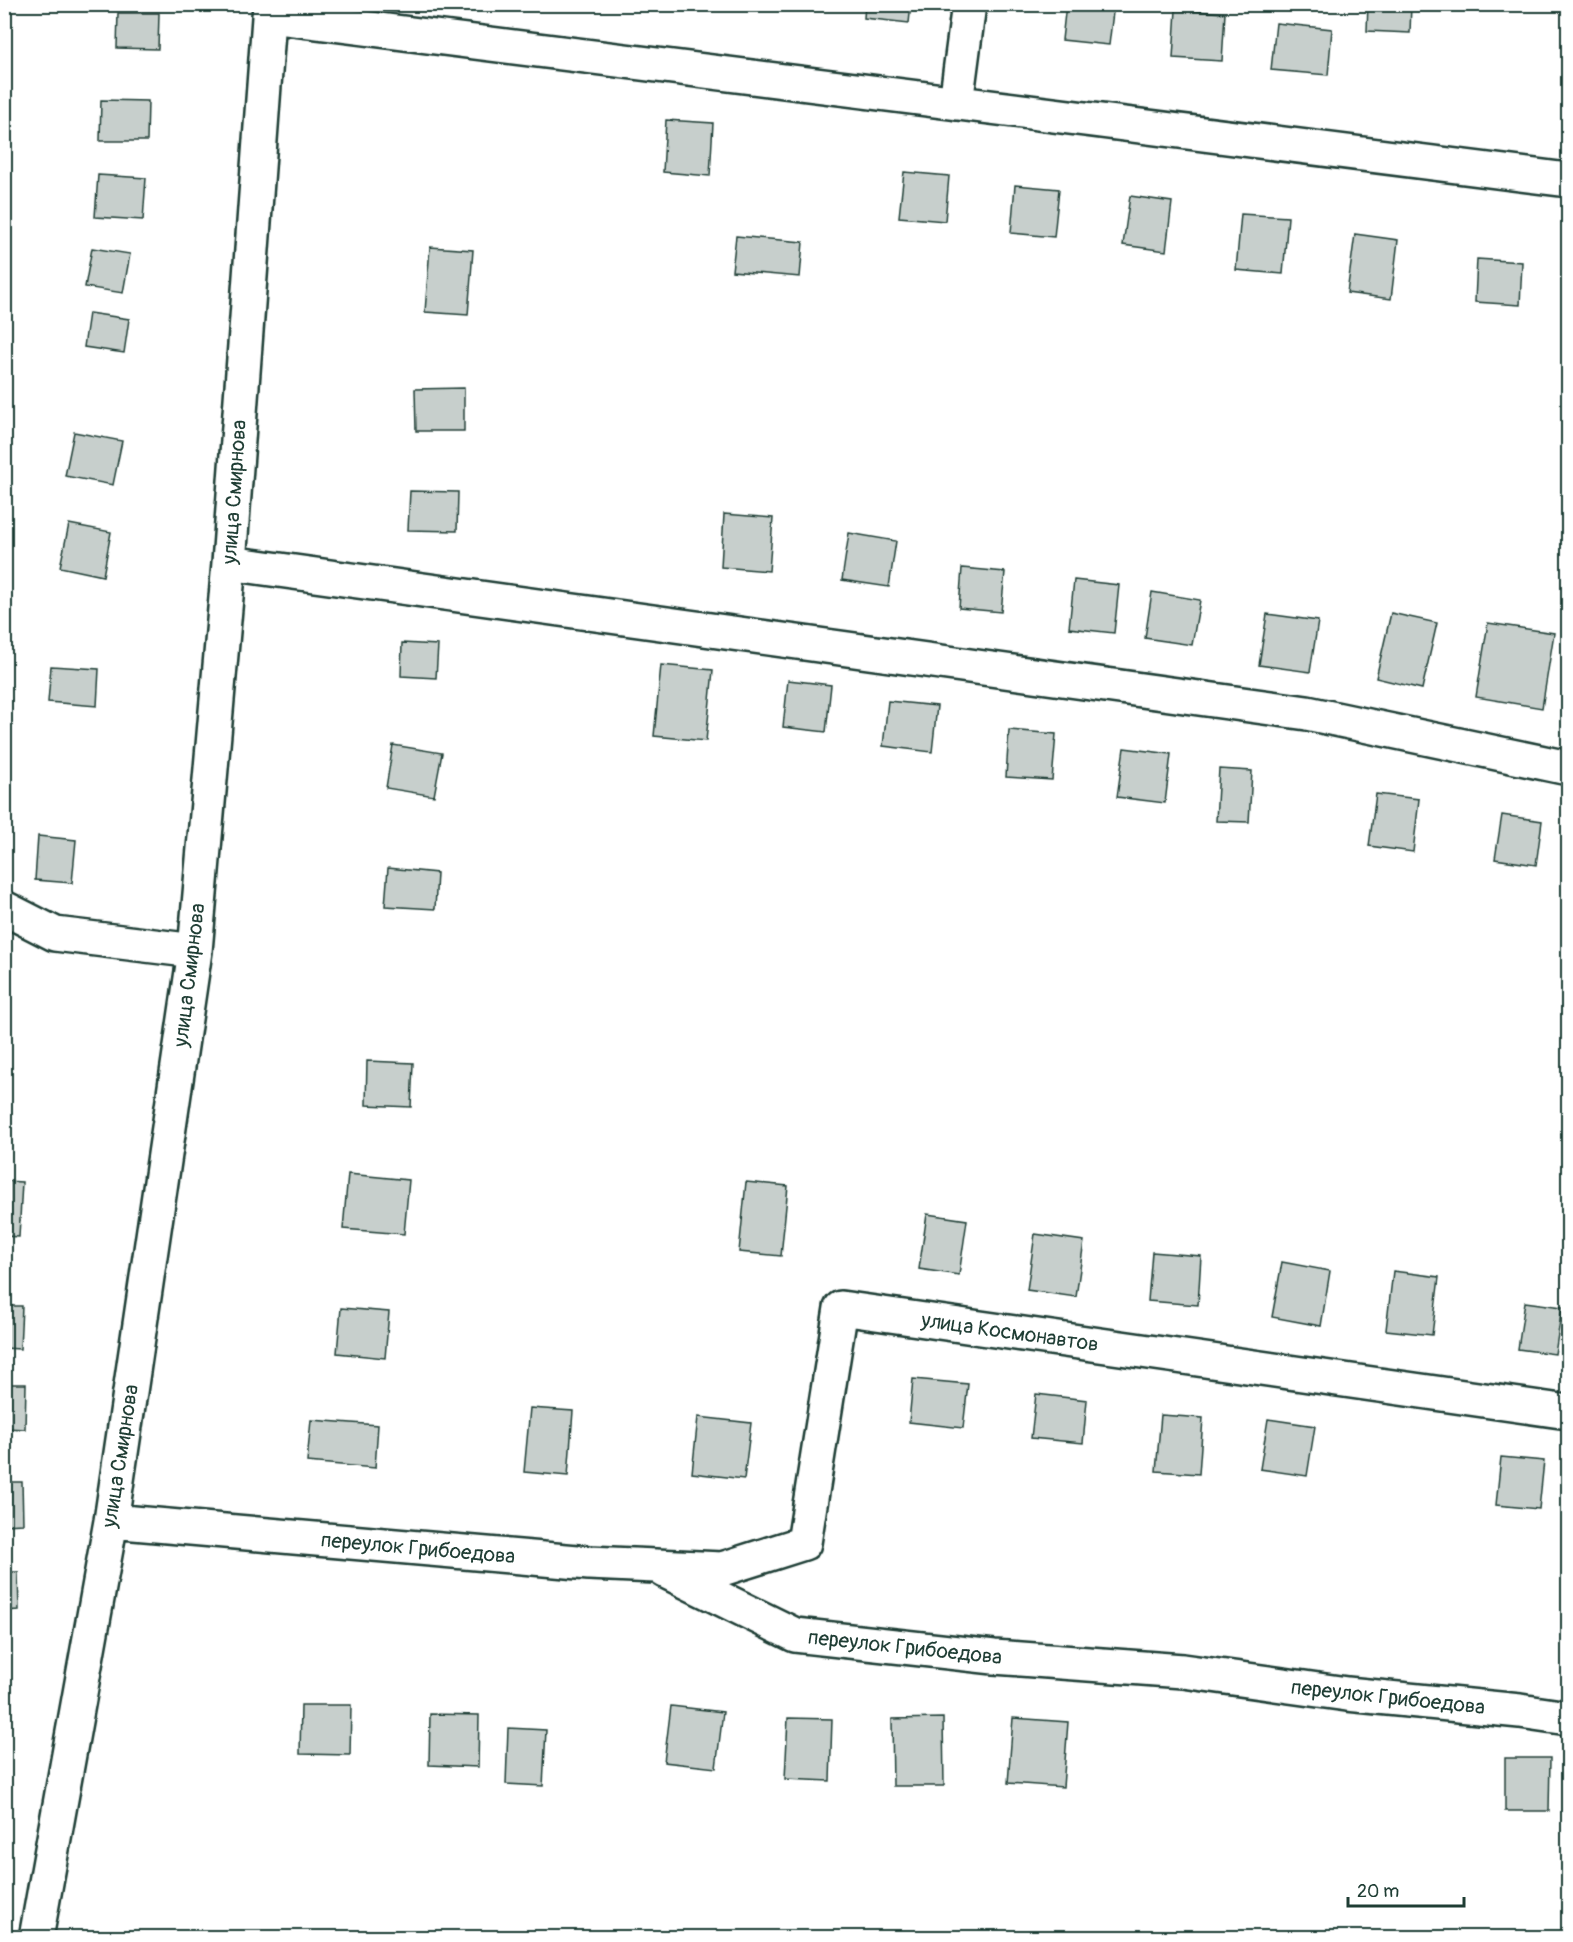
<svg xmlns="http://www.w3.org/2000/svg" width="1573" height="1942" font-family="Pangolin,sans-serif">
<rect width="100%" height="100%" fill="#fff"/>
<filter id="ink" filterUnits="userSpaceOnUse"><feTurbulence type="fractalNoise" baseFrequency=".0167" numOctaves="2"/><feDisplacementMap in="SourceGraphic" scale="12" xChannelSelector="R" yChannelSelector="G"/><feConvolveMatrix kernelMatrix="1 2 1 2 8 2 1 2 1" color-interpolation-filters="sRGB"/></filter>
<g filter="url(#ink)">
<path fill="#c7cfcc" stroke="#1f3d34" stroke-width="1.5" d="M 865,4 L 911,4 L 909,23 L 864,18 Z
M 1066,4 L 1114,4 L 1109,45 L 1062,40 Z
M 1368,4 L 1411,4 L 1410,33 L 1367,31 Z
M 1176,10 L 1225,13 L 1222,61 L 1173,58 Z
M 118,13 L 159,13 L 158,49 L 117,48 Z
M 1276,23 L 1332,29 L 1328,75 L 1271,70 Z
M 101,100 L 148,101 L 147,141 L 100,141 Z
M 666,120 L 713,123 L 710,176 L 663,172 Z
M 904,172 L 949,176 L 945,221 L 899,217 Z
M 98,175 L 146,178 L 143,220 L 95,217 Z
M 1015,185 L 1059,189 L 1054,237 L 1011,233 Z
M 1130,196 L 1172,202 L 1166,251 L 1123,245 Z
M 1241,214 L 1288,217 L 1283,274 L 1236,270 Z
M 1355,234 L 1398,240 L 1391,299 L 1347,293 Z
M 736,236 L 803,242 L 800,277 L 732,271 Z
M 430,247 L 473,250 L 468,315 L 425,312 Z
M 92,248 L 130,254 L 123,293 L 85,287 Z
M 1477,259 L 1522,262 L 1520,305 L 1475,302 Z
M 89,313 L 129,319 L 124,353 L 84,347 Z
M 464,388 L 464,431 L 416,431 L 415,389 Z
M 74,432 L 122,441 L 113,485 L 65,476 Z
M 410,491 L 458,492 L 457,531 L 408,530 Z
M 724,514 L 773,518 L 769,571 L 721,567 Z
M 69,524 L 111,532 L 103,576 L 60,567 Z
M 849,533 L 896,541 L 889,587 L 842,580 Z
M 962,568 L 1005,572 L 1001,612 L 959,608 Z
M 1074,580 L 1119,585 L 1114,633 L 1069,628 Z
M 1152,592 L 1200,600 L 1192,645 L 1145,638 Z
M 1391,613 L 1437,623 L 1422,689 L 1376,678 Z
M 1267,614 L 1318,621 L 1310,672 L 1259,665 Z
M 1488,623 L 1554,633 L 1542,708 L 1476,697 Z
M 402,643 L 438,645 L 436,678 L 401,676 Z
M 661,665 L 713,670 L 706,741 L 654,736 Z
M 51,666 L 99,669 L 97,706 L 48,702 Z
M 788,680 L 831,685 L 826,732 L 783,727 Z
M 888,701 L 937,706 L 932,752 L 883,746 Z
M 1009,730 L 1056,734 L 1052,780 L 1006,777 Z
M 393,745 L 442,753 L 434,796 L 386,788 Z
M 1124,748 L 1171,754 L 1165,803 L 1117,797 Z
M 1219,769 L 1252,771 L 1249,822 L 1216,821 Z
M 1376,794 L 1419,799 L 1413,852 L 1369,846 Z
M 1502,815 L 1542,821 L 1536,865 L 1495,859 Z
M 38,836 L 76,840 L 72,883 L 35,880 Z
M 388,868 L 437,873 L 435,909 L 385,906 Z
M 367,1061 L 413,1063 L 411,1107 L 366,1105 Z
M 348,1174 L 409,1180 L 404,1234 L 343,1229 Z
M 4,1181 L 22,1182 L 19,1237 L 4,1236 Z
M 746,1182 L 788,1186 L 781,1256 L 739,1252 Z
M 927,1214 L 967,1220 L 959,1275 L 919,1269 Z
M 1035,1234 L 1084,1241 L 1076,1297 L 1027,1290 Z
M 1152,1252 L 1201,1256 L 1198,1305 L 1148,1301 Z
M 1282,1262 L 1330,1271 L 1321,1326 L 1272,1317 Z
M 1393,1271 L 1439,1277 L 1432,1335 L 1386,1330 Z
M 1525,1302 L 1562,1307 L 1555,1354 L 1518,1349 Z
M 4,1306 L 22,1306 L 20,1349 L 4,1348 Z
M 341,1308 L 389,1312 L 385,1358 L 337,1353 Z
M 913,1379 L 968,1384 L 963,1428 L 909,1422 Z
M 4,1384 L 26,1384 L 25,1429 L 4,1428 Z
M 1036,1394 L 1087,1400 L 1083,1443 L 1031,1438 Z
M 530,1408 L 573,1411 L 568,1476 L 524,1472 Z
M 1161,1415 L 1203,1418 L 1199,1474 L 1156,1471 Z
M 698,1417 L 751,1423 L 744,1479 L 692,1473 Z
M 1268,1419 L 1315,1426 L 1307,1476 L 1260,1469 Z
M 311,1420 L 378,1425 L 375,1468 L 307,1462 Z
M 1501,1457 L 1544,1461 L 1539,1509 L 1496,1505 Z
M 4,1482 L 22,1482 L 23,1524 L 4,1525 Z
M 4,1572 L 18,1572 L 19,1610 L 4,1611 Z
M 4,1655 L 7,1655 L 7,1699 L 4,1699 Z
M 301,1705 L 351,1705 L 350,1755 L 300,1754 Z
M 671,1706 L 723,1712 L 716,1768 L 664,1762 Z
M 430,1714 L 479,1715 L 478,1767 L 429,1765 Z
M 788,1718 L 832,1719 L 830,1781 L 785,1779 Z
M 943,1718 L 944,1786 L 893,1786 L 892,1719 Z
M 1013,1718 L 1068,1722 L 1063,1787 L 1008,1783 Z
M 508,1728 L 546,1730 L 543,1786 L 506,1784 Z
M 1505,1758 L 1550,1758 L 1549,1811 L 1505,1811 Z"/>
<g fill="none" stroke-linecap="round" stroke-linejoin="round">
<defs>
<path id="minor" d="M 269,16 L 1568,180
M 956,103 L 969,4
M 229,563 L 1307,713 L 1568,768
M 4,908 L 55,934 L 195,951
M 111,1521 L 589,1563 L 722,1569 L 804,1543 L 841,1308 L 1568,1412
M 665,1571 L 795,1635 L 994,1657 L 1183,1671 L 1347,1694 L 1520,1711 L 1568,1718
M 36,1938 L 111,1521 L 195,951 L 229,563 L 270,4"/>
</defs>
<use href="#minor" stroke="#1f3d34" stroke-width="38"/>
<use href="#minor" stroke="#fff" stroke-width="33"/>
</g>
</g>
<g text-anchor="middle" stroke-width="4.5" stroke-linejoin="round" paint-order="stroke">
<g font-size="21" fill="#1f3d34" stroke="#fff">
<text transform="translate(234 492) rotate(-86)" y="7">улица Смирнова</text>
<text transform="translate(189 975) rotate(-83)" y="7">улица Смирнова</text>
<text transform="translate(1010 1332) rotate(8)" y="7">улица Космонавтов</text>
<text transform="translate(120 1456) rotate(-81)" y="7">улица Смирнова</text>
<text transform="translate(418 1548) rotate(5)" y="7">переулок Грибоедова</text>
<text transform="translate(905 1647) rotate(6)" y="7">переулок Грибоедова</text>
<text transform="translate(1388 1697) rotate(6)" y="7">переулок Грибоедова</text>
</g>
</g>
<rect width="1573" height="1942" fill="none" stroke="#fff" stroke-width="24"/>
<rect x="12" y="12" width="1549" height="1918" fill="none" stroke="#1f3d34" stroke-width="2" filter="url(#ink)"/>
<path d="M1348 1897v9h116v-9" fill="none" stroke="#1f3d34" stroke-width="3"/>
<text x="1357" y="1897" font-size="18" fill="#1f3d34" stroke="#ffffff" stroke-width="4.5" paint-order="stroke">20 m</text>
</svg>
